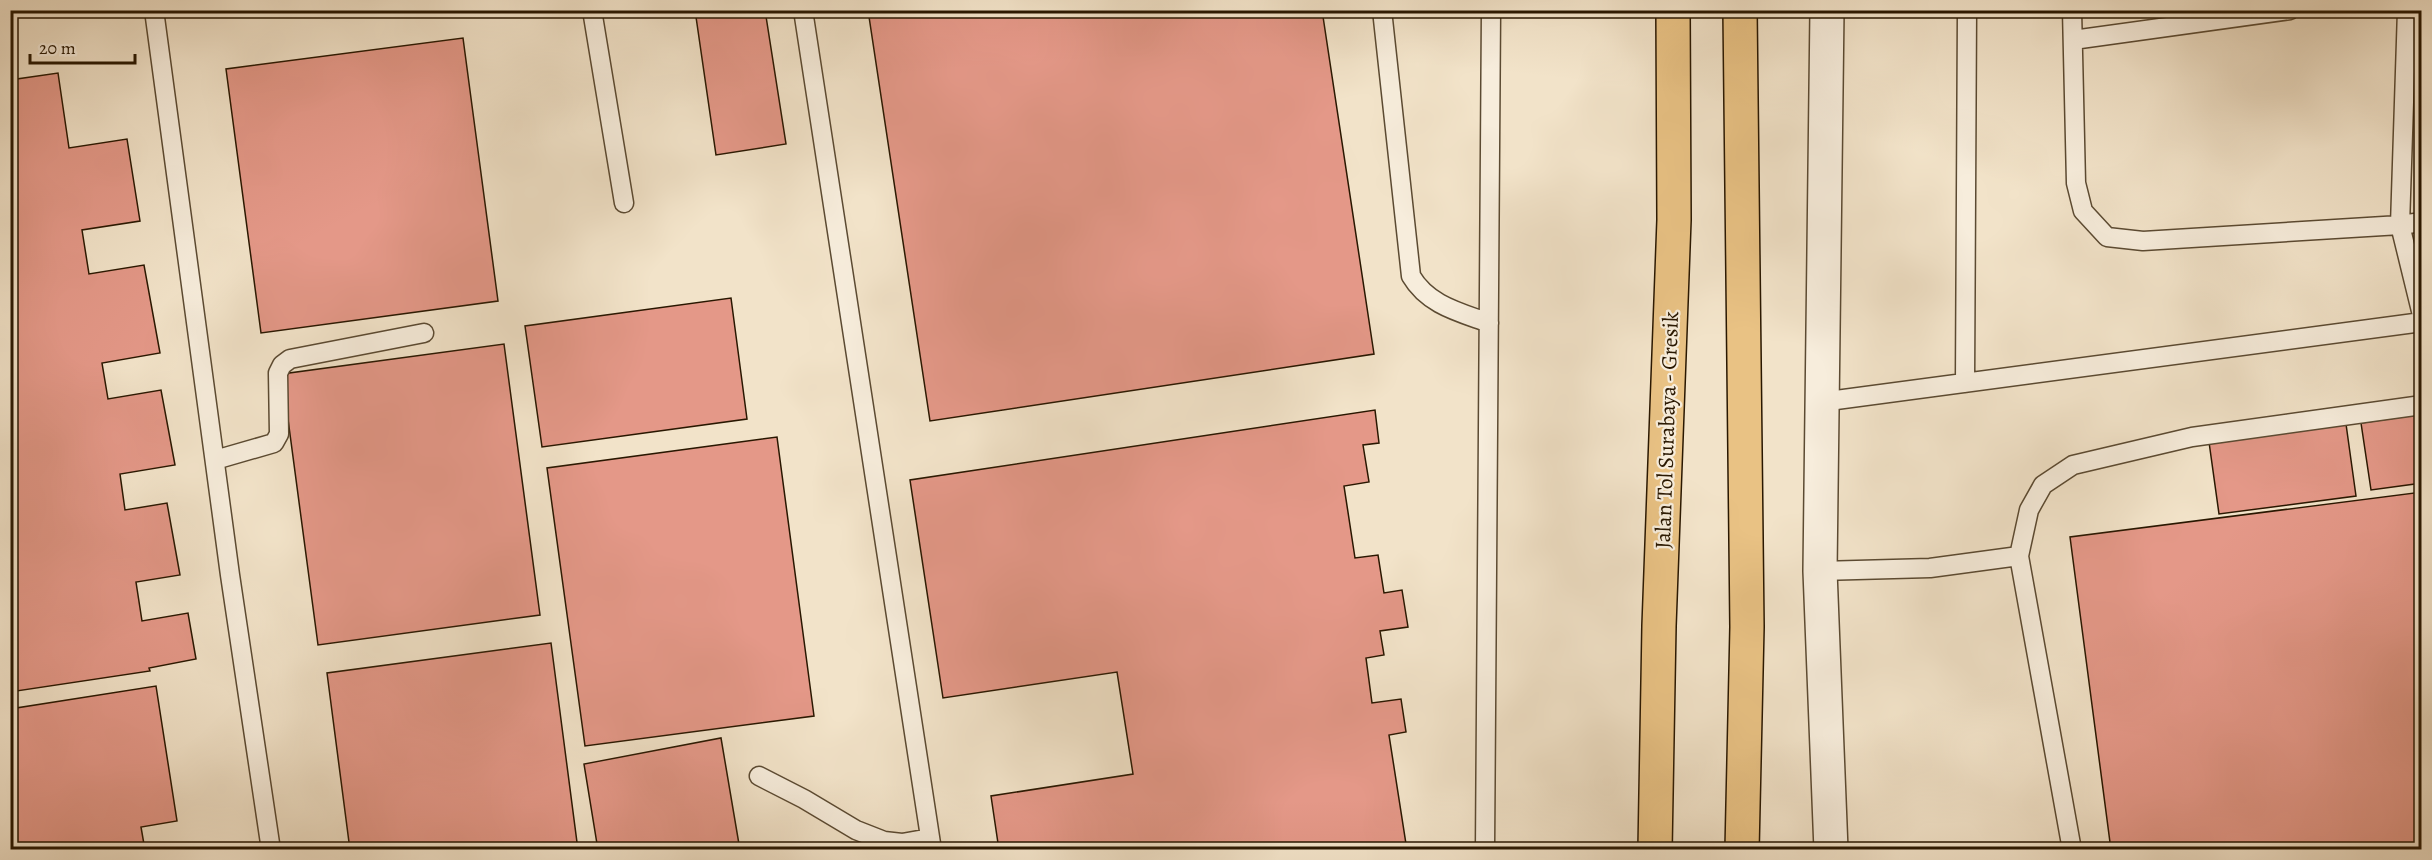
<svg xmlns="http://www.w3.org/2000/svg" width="2432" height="860" font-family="Alegreya,serif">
<rect width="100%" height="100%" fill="#f2e3c9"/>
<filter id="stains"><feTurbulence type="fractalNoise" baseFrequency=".00333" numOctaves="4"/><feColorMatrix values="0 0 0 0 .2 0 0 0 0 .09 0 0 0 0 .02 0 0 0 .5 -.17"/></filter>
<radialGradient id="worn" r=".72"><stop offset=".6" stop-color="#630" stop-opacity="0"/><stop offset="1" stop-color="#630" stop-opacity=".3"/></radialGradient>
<path fill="#e49888" stroke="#291700" stroke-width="1.5" d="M 695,10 L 765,10 L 786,144 L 716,155 Z
M 868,10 L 1322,10 L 1374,354 L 930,421 Z
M 463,38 L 498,301 L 261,333 L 226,69 Z
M 58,73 L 69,148 L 127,139 L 140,221 L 82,230 L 89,274 L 144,265 L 160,353 L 102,363 L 108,399 L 161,390 L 175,465 L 120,474 L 125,510 L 167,503 L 180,575 L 136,582 L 142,621 L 188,613 L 196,659 L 149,668 L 150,671 L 10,692 L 10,80 Z
M 731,298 L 747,419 L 542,447 L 525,326 Z
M 504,344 L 540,615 L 318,645 L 282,374 Z
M 1375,410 L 1379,443 L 1363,445 L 1369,482 L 1344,486 L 1355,558 L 1378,555 L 1384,593 L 1402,590 L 1408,627 L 1380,631 L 1384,655 L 1366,658 L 1372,703 L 1401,699 L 1406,732 L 1389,735 L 1406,844 L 1376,850 L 999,850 L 991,796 L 1133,774 L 1117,672 L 943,698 L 910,480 Z
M 2422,414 L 2422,483 L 2371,490 L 2361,423 Z
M 2346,424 L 2356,496 L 2219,514 L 2209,442 Z
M 777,437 L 814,716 L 585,746 L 547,468 Z
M 2422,492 L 2422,850 L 2111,850 L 2070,537 Z
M 551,643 L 578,850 L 350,850 L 327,673 Z
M 156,686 L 177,821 L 141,827 L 145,850 L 10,850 L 10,709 Z
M 721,738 L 740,850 L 598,850 L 584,764 Z"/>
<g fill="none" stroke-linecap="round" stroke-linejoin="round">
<defs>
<path id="lane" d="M 154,10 L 230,575 L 271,850
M 592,10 L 624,203
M 803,10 L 932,850
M 1382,10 L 1411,276 C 1428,305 1459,312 1489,323
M 2072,10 L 2076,183 L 2083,211 L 2107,237 L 2143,241 L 2400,225 L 2422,315
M 2407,10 L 2400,225 L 2422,222
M 2073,40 L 2290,10
M 1965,383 L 1967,10
M 1821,402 L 2422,322
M 215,460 L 274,443 L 279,434 L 278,373 L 282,365 L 290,359 L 424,333
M 2019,556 L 2072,850
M 1820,571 L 1930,568 L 2019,556 L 2029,510 L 2043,485 L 2073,465 L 2192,437 L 2422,405
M 759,776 L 804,799 L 856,830 L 884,841 L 902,843 L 930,838
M 1485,850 L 1491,10"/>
<path id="street" d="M 1827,10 L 1820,571 L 1831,850"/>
<path id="highway" d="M 1740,10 L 1747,627 L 1742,850
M 1655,850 L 1659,626 L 1674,220 L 1673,10"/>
</defs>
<use href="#lane" stroke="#5b4a32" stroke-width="21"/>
<use href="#street" stroke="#5b4a32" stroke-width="36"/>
<use href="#highway" stroke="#291700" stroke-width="36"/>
<use href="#lane" stroke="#f7eddc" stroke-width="18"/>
<use href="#street" stroke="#f7eddc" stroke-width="33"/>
<use href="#highway" stroke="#e9c284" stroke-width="33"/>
</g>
<g text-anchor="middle" stroke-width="4.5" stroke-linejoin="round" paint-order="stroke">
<g font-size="22" fill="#291700" stroke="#f7eddc">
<text transform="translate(1666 430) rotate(-88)" y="8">Jalan Tol Surabaya - Gresik</text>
</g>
</g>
<rect width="2432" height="860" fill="none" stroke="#f2e3c9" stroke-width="36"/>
<rect x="12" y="12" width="2408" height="836" fill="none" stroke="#291700" stroke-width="3"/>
<rect x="18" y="18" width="2396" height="824" fill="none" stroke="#291700" stroke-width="1.5"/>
<path d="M30 54v9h105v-9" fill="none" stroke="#291700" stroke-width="3"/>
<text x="39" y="54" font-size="18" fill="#291700" stroke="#f7eddc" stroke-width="4.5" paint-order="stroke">20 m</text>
<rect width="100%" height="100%" filter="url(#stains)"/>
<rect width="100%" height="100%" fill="url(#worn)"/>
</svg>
